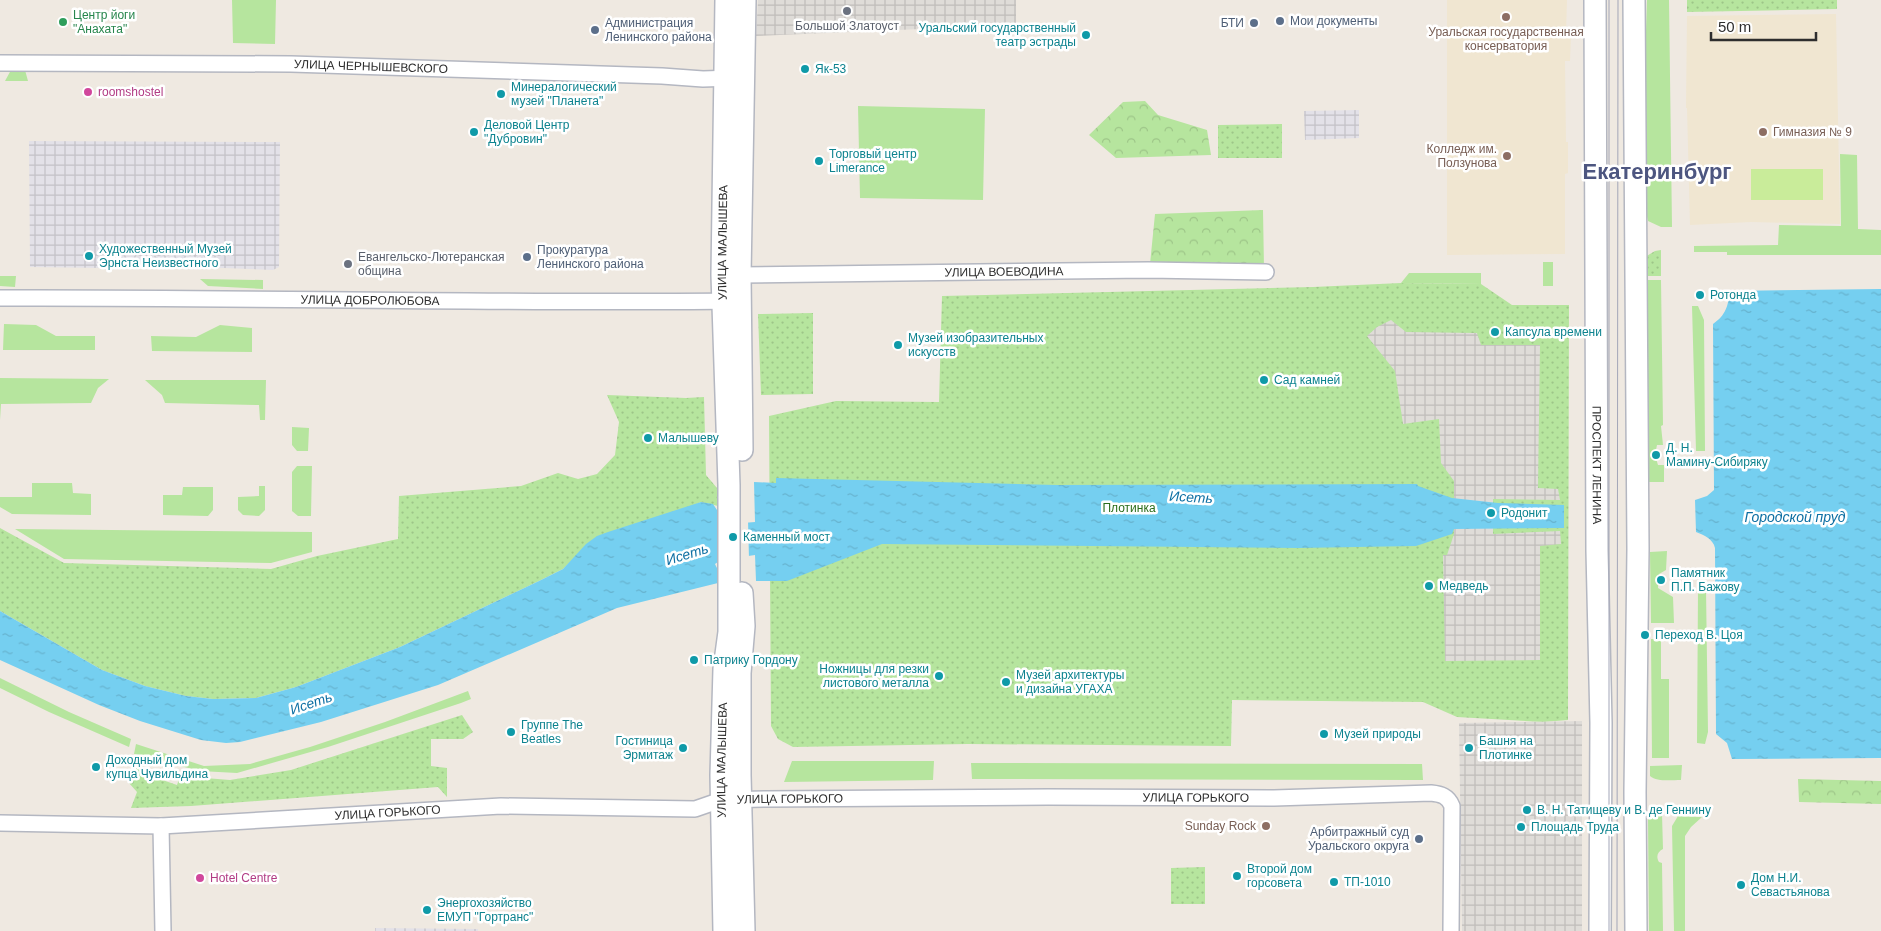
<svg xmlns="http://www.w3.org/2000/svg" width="1881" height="931" font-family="Arial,sans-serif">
<defs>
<pattern id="industrial-grid" width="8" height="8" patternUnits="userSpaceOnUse" patternTransform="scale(1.25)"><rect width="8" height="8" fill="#e3e1e8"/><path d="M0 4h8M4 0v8" fill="none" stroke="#c3c1c7"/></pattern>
<pattern id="forest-crowns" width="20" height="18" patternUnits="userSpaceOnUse" patternTransform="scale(1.25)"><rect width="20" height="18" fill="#b6e59e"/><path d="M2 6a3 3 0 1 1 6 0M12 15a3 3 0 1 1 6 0" fill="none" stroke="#9dc588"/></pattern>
<pattern id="park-dots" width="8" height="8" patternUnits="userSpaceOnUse" patternTransform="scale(1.25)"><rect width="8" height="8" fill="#b6e59e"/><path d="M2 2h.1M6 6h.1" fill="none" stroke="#9dc588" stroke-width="1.8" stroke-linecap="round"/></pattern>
<pattern id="plaza-grid" width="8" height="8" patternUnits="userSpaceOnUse" patternTransform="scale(1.25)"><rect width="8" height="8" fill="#dfdcd8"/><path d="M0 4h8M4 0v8" fill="none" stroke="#c0bdba"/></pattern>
<pattern id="water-ripples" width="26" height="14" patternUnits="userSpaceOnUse" patternTransform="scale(1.25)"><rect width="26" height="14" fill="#75cff0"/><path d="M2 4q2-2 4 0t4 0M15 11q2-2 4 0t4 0" fill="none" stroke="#66b2ce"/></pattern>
</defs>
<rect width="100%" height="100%" fill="#efe9e1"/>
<path fill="url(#industrial-grid)" d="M 1359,110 L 1359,138 L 1305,140 L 1304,111 Z
M 29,141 L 280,142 L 279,267 L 273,270 L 171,266 L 105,268 L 30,267 Z
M 375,928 L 478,929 L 478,931 L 375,931 Z"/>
<path fill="#f0e6d1" d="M 1447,0 L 1567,0 L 1566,34 L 1571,34 L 1570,61 L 1565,61 L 1566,142 L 1568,142 L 1568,173 L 1565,174 L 1565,254 L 1447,255 Z
M 1836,14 L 1840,224 L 1751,222 L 1690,225 L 1687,108 L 1686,108 L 1687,16 Z"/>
<path fill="#b6e59e" d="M 232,0 L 276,0 L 275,44 L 233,43 Z
M 1647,0 L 1669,0 L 1672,227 L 1661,227 L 1648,221 L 1646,212 L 1644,93 Z
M 11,70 L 25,70 L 28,81 L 5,81 Z
M 858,106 L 985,109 L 983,200 L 860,198 Z
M 1840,154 L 1857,155 L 1858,229 L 1881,230 L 1881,255 L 1727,255 L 1727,252 L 1694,252 L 1694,246 L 1778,245 L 1779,225 L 1841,226 Z
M 1543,262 L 1553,262 L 1553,286 L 1543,286 Z
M 1409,273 L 1481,273 L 1481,284 L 1401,283 Z
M 0,276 L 16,276 L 15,287 L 0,286 Z
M 200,279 L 263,280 L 263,289 L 208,286 Z
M 1644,280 L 1661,280 L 1663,425 L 1661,426 L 1663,445 L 1657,445 L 1655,455 L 1658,465 L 1664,465 L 1664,482 L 1645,482 Z
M 1692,306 L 1698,306 L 1704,320 L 1705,451 L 1696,451 Z
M 4,324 L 36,325 L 56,336 L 95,336 L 95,350 L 3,350 Z
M 220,325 L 252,328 L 252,352 L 152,351 L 151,336 L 196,337 Z
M 0,378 L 109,379 L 98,388 L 91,403 L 1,404 L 0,420 Z
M 145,380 L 266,380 L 265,420 L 260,420 L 259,405 L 165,403 L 162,395 Z
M 292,427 L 309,428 L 308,451 L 297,451 L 292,445 Z
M 297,466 L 312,466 L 311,516 L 298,516 L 292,511 L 292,472 Z
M 32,483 L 72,483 L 73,493 L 91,494 L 91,515 L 12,514 L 0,507 L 0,497 L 32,497 Z
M 259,486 L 265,486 L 265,510 L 259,516 L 243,515 L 238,510 L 238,497 L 259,496 Z
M 183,487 L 213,487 L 213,510 L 208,516 L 163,515 L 163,495 L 182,495 Z
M 15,529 L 312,532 L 312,552 L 271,563 L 64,559 Z
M 1667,551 L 1666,570 L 1659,574 L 1658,588 L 1673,597 L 1674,623 L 1651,623 L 1650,552 Z
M 1698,589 L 1706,589 L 1708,732 L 1705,744 L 1697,743 Z
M 1651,639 L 1661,639 L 1661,679 L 1669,679 L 1669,758 L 1652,758 Z
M 0,678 L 69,712 L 131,739 L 129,747 L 49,712 L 0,688 Z
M 468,691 L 471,699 L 461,703 L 328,747 L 237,773 L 200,771 L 134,754 L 136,744 L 204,766 L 250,764 L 310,747 L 385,722 Z
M 792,761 L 934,761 L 933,780 L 784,782 Z
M 971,763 L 1422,764 L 1423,780 L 972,779 Z
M 1682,765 L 1681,780 C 1671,780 1657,782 1650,776 L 1650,766 Z
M 1662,814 L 1663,849 C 1657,852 1656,857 1659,862 L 1662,863 L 1663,931 L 1649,931 L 1648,818 L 1650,815 Z
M 1678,816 L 1702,817 L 1691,827 L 1685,836 L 1685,931 L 1674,931 L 1672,826 Z"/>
<path fill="url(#forest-crowns)" d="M 1145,101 L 1158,115 L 1207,130 L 1211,155 L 1116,158 L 1089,135 L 1123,102 Z
M 1263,210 L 1264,268 L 1150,264 L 1155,214 Z
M 1798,779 L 1881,781 L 1881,804 L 1799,802 Z"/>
<path fill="url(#park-dots)" d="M 1687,0 L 1837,0 L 1837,9 L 1687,12 Z
M 1282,124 L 1282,158 L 1218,158 L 1218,125 Z
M 1661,250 L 1661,276 L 1644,276 L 1645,257 L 1655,251 Z
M 1401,283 L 1481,284 L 1512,305 L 1569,305 L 1568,720 L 1543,722 L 1457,717 L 1423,702 L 1232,700 L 1231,746 L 968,744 L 793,747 L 778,739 L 771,726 L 769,416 L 836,401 L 939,402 L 942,296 L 1313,287 Z
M 813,313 L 813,394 L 761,395 L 758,314 Z
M 607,395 L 686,398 L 704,397 L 706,475 L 717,488 L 718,506 L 701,502 L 573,559 L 563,569 L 539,581 L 400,647 L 296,687 L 256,698 L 213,699 L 186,696 L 145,686 L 102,670 L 0,611 L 0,528 L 64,563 L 271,569 L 317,556 L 398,539 L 399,496 L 521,486 L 558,473 L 578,479 L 597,474 L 615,455 L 619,422 Z
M 462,715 L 473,732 L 463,739 L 431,739 L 431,766 L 447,768 L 447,797 L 438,787 L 191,806 L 131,808 L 137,792 L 129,783 L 136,761 L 144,764 L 142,773 L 177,785 L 180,776 L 230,780 L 291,770 Z
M 1205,867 L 1205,904 L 1171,904 L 1171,868 Z"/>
<path fill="#c9ec9a" d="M 1751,169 L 1823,169 L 1823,200 L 1751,200 Z"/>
<path fill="url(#plaza-grid)" d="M 758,0 L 1016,0 L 1016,25 L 756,36 Z
M 1391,320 L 1406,332 L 1477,333 L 1481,345 L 1540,345 L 1538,488 L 1558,489 L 1560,500 L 1493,499 L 1493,534 L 1560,531 L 1561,544 L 1540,546 L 1540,660 L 1445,661 L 1443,555 L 1447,555 L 1454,534 L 1454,481 L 1441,463 L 1439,419 L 1403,424 L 1395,371 L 1367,336 L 1377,327 Z
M 1582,721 L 1582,931 L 1462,931 L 1459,723 Z"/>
<path fill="url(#water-ripples)" d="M 1881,289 L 1881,758 L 1732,759 L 1727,743 L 1716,734 L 1715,548 C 1713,539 1704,535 1696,532 L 1695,500 L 1707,496 L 1714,490 L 1713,324 C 1726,315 1728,306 1730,291 Z
M 776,478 L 1056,485 L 1417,484 L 1418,486 L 1452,498 L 1498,503 L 1564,505 L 1564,528 L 1454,529 L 1452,534 L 1416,546 L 1298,548 L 882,544 L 787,581 L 756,581 L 755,555 L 721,560 L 715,564 L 721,576 L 718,583 L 617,608 L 438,685 L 321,722 L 240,742 L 226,743 L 201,740 L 140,721 L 99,705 L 0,660 L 0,611 L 102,670 L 145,686 L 186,696 L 213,699 L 256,698 L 296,687 L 400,647 L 539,581 L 563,569 L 586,544 L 597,536 L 608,532 L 701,502 L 713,504 L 717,510 L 718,525 L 755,522 L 754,482 L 776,483 Z"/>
<path fill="#efe9e1" d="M 717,506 L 720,510 L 720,522 L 748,520 L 749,559 L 722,562 L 719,564 Z"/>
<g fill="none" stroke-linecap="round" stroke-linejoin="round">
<defs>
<g id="minor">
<path id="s1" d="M 0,63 L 291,64 L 662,76 L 703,79 L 733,78"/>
<path id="s2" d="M 740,275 L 1148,270 L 1266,272"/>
<path id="s3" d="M 0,298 C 244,297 487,304 731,301"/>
<path id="s4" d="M 0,823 L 161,826 L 501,806 L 695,809 L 721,800 L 766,799 L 1048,797 L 1274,798 L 1431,793 C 1441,794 1448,796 1452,806 L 1451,931"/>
<path d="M 161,826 L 163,931"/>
</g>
<g id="secondary">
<path id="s5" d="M 1595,0 L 1597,551 L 1601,723 L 1600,931"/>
<path d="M 1634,0 L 1638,549 L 1635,792 L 1636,931"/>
<path d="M 742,450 L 740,275 L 745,0"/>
<path d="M 742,593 L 744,626 L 740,673 L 740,775 L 744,931"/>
<path id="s6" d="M 724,931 L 721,775 L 724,669 L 729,632 L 729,485 L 722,275 L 726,0"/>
</g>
</defs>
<use href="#minor" stroke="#b4b7c1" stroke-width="18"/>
<use href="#secondary" stroke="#b4b7c1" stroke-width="24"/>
<use href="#minor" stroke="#fff" stroke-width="15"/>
<use href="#secondary" stroke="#fff" stroke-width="21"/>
<path stroke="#a3a6b8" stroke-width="1" d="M 1609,0 L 1609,931
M 1617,931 L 1618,0"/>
</g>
<g fill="#6b7280" stroke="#fff" stroke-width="2">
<circle cx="847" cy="11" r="5"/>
<circle cx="348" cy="264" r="5"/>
</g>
<g fill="#8d6e63" stroke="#fff" stroke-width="2">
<circle cx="1506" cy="17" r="5"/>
<circle cx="1763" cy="132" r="5"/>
<circle cx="1507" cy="156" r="5"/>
<circle cx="1266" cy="826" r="5"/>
</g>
<g fill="#5c6f8a" stroke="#fff" stroke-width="2">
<circle cx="1280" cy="21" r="5"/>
<circle cx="1254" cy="23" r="5"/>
<circle cx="595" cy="30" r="5"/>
<circle cx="527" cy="257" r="5"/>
<circle cx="1419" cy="839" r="5"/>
</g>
<circle fill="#2e9e5b" stroke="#fff" stroke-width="2" cx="63" cy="22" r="5"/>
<g fill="#0f9aa8" stroke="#fff" stroke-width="2">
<circle cx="1086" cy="35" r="5"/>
<circle cx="805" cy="69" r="5"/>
<circle cx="501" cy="94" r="5"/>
<circle cx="474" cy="132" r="5"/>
<circle cx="819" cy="161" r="5"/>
<circle cx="89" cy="256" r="5"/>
<circle cx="1700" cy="295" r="5"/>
<circle cx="1495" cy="332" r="5"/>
<circle cx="898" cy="345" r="5"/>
<circle cx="1264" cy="380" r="5"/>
<circle cx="648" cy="438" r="5"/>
<circle cx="1656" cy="455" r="5"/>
<circle cx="1491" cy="513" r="5"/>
<circle cx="733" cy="537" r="5"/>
<circle cx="1661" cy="580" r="5"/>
<circle cx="1429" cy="586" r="5"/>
<circle cx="1645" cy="635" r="5"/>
<circle cx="694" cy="660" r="5"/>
<circle cx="939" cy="676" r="5"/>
<circle cx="1006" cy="682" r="5"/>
<circle cx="511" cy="732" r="5"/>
<circle cx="1324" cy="734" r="5"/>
<circle cx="683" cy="748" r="5"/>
<circle cx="1469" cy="748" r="5"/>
<circle cx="96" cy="767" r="5"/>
<circle cx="1527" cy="810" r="5"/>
<circle cx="1521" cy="827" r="5"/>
<circle cx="1237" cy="876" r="5"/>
<circle cx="1334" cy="882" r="5"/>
<circle cx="1741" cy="885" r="5"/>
<circle cx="427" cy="910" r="5"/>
</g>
<g fill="#d1479c" stroke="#fff" stroke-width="2">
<circle cx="88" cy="92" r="5"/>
<circle cx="200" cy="878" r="5"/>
</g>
<g text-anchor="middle" stroke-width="5" stroke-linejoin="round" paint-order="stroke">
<g font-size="12" fill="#27864d" stroke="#fff" text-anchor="start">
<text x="73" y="19">Центр йоги<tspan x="73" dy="14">"Анахата"</tspan></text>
</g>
<g font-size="12" fill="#4e5e75" stroke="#fff" text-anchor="start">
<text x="1290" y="25">Мои документы</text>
<text x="605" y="27">Администрация<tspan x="605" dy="14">Ленинского района</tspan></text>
<text x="1244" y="27" text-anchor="end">БТИ</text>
<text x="537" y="254">Прокуратура<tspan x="537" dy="14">Ленинского района</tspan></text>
<text x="1409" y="836" text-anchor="end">Арбитражный суд<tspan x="1409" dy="14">Уральского округа</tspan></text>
</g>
<g font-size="12" fill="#5b616d" stroke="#fff">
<text x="847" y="30">Большой Златоуст</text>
<text x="358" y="261" text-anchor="start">Евангельско-Лютеранская<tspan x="358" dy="14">община</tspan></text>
</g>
<g font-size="12" fill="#0d838f" stroke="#fff" text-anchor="start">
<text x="1076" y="32" text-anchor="end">Уральский государственный<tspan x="1076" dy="14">театр эстрады</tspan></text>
<text x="815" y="73">Як-53</text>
<text x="511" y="91">Минералогический<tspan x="511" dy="14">музей "Планета"</tspan></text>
<text x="484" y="129">Деловой Центр<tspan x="484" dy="14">"Дубровин"</tspan></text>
<text x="829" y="158">Торговый центр<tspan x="829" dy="14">Limerance</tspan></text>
<text x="99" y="253">Художественный Музей<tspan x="99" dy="14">Эрнста Неизвестного</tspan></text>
<text x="1710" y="299">Ротонда</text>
<text x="1505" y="336">Капсула времени</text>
<text x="908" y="342">Музей изобразительных<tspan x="908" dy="14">искусств</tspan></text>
<text x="1274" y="384">Сад камней</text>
<text x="658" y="442">Малышеву</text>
<text x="1666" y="452">Д. Н.<tspan x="1666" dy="14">Мамину-Сибиряку</tspan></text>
<text x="1501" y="517">Родонит</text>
<text x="743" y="541">Каменный мост</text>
<text x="1671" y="577">Памятник<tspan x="1671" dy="14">П.П. Бажову</tspan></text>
<text x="1439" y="590">Медведь</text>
<text x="1655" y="639">Переход В. Цоя</text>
<text x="704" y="664">Патрику Гордону</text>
<text x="929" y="673" text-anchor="end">Ножницы для резки<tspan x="929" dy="14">листового металла</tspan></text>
<text x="1016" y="679">Музей архитектуры<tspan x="1016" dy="14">и дизайна УГАХА</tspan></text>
<text x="521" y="729">Группе The<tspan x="521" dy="14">Beatles</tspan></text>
<text x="1334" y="738">Музей природы</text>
<text x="673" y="745" text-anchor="end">Гостиница<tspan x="673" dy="14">Эрмитаж</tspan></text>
<text x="1479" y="745">Башня на<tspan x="1479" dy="14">Плотинке</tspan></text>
<text x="106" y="764">Доходный дом<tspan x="106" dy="14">купца Чувильдина</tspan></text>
<text x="1537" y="814">В. Н. Татищеву и В. де Геннину</text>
<text x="1531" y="831">Площадь Труда</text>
<text x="1247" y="873">Второй дом<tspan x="1247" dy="14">горсовета</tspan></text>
<text x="1751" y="882">Дом Н.И.<tspan x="1751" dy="14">Севастьянова</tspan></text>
<text x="1344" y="886">ТП-1010</text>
<text x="437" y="907">Энергохозяйство<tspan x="437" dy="14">ЕМУП "Гортранс"</tspan></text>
</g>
<g font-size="12" fill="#785e54" stroke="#fff" text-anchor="end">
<text x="1506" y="36" text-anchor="middle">Уральская государственная<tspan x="1506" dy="14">консерватория</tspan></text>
<text x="1773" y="136" text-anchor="start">Гимназия № 9</text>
<text x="1497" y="153">Колледж им.<tspan x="1497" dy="14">Ползунова</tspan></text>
<text x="1256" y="830">Sunday Rock</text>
</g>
<g font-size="12" fill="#2e2e2e" stroke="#fff">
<text dy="4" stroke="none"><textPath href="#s1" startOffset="371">УЛИЦА ЧЕРНЫШЕВСКОГО</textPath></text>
<text dy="4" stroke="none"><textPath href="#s6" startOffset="689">УЛИЦА МАЛЫШЕВА</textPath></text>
<text dy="4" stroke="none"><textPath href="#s2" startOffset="264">УЛИЦА ВОЕВОДИНА</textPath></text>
<text dy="4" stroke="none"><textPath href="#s3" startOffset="370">УЛИЦА ДОБРОЛЮБОВА</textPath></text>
<text dy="4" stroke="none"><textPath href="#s5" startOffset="465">ПРОСПЕКТ ЛЕНИНА</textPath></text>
<text dy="4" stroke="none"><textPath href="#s6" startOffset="171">УЛИЦА МАЛЫШЕВА</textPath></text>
<text dy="4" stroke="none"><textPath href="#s4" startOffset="1198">УЛИЦА ГОРЬКОГО</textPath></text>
<text dy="4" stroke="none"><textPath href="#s4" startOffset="792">УЛИЦА ГОРЬКОГО</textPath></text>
<text dy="4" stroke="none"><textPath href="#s4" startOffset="388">УЛИЦА ГОРЬКОГО</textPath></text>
</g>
<g font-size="12" fill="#b23c85" stroke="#fff" text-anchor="start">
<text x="98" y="96">roomshostel</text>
<text x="210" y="882">Hotel Centre</text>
</g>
<g font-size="12" fill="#2c6e1b" stroke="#fff">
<text x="1129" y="512">Плотинка</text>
</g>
<g font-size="14" font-style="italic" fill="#0d6fa3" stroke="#fff">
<text transform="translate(1191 497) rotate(3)" y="5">Исеть</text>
<text x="1795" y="522">Городской пруд</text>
<text transform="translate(687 554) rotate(-17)" y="5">Исеть</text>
<text transform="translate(311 703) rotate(-19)" y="5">Исеть</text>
</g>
<g font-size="22" font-weight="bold" fill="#4d5680" stroke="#fff">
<text x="1657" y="179">Екатеринбург</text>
</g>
</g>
<path d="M1711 32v8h105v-8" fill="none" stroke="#2e2e2e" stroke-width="2.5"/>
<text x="1718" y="32" font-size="15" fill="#2e2e2e" stroke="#ffffff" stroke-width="4" paint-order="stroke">50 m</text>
</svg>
